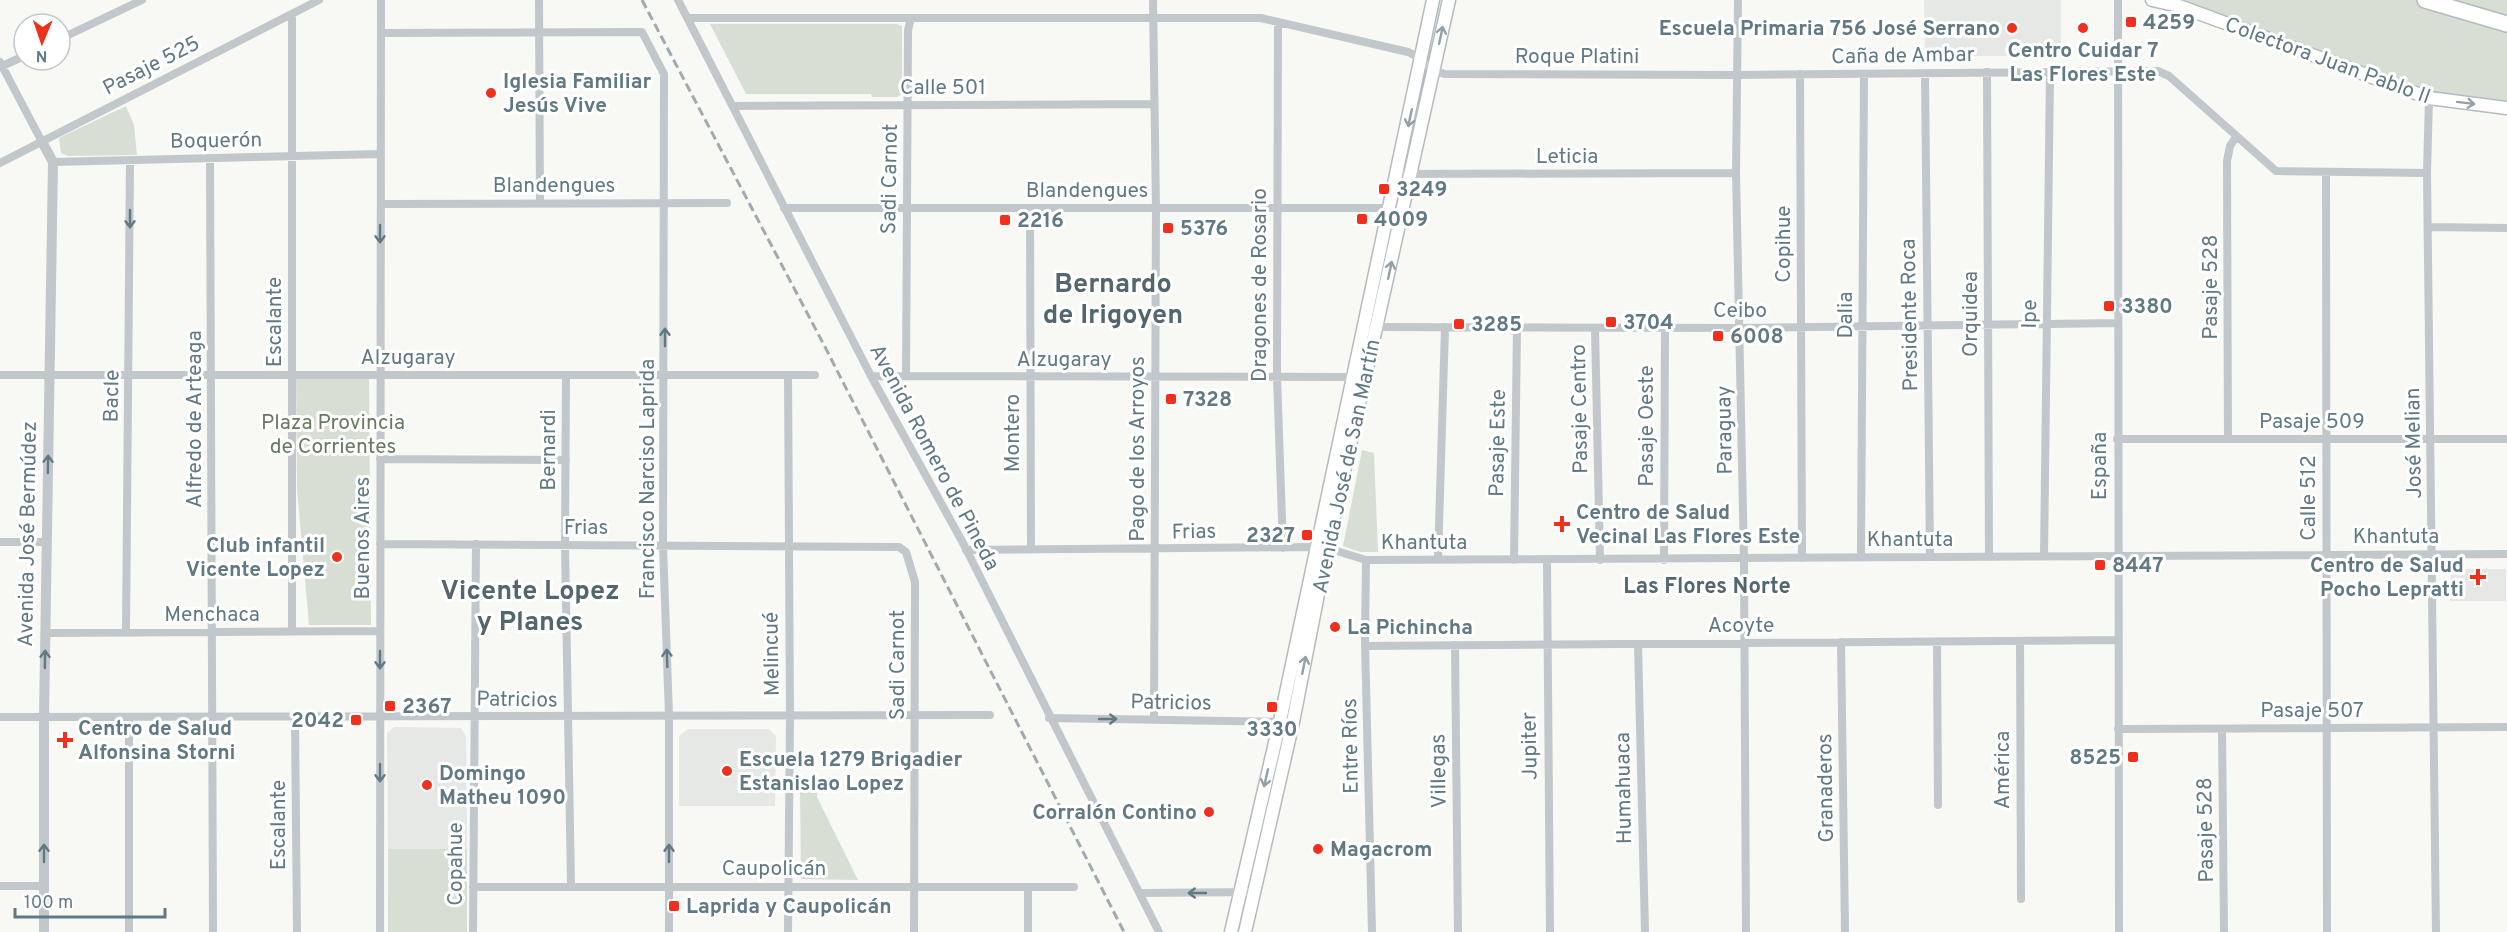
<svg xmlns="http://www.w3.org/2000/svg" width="2507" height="932" font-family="Overpass,sans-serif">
<rect width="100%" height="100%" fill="#f8f8f5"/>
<path fill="#e6e8e6" d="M 1924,0 L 2061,0 L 2061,56 L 1925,56 Z
M 2451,569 L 2506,569 L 2506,601 L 2450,601 Z
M 394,727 L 461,728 L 466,737 L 467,849 L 388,849 L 387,733 Z
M 688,729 L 769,729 L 776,736 L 775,806 L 679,806 L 679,736 Z"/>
<path fill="#d9ded4" d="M 2152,0 L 2507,0 L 2507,108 L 2429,98 Z
M 710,24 L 897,24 L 902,26 L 902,94 L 897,97 L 872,97 L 871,94 L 746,94 Z
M 126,106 L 134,125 L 137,155 L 68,156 L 61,153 L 59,138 Z
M 296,378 L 369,379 L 371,625 L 309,625 L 297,489 Z
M 1362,450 L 1374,453 L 1378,552 L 1360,552 L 1343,546 Z
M 800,790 L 817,790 L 817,797 L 858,880 L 801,879 Z
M 388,849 L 467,849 L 467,932 L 388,932 Z"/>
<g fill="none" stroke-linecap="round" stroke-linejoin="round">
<defs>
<path id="secondary" d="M 2152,0 L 2179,6 L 2429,98 L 2507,108
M 1231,932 L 1280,721 L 1433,0
M 1245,932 L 1293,722 L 1327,548 L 1449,0"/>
<path id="motorway" d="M 2425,0 L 2507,24"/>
</defs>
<use href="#secondary" stroke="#b3bbbf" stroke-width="15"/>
<use href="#motorway" stroke="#b4babd" stroke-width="18"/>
<path stroke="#c1c7ca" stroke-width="8" d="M 539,0 L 540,203
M 678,0 L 871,376 L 963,543 L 1159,932
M 1153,0 L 1156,208 L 1154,719
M 1738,0 L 1736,173 L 1744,560 L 1746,932
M 2118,0 L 2119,932
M 688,18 L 1261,18 L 1408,52 C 1423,58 1428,70 1445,74 L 1736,75 L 2158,71 L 2169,76 L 2276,171 L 2427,173
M 1278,23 L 1277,377 L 1283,548
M 381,33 L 642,32 L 664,74 L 663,545 L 669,716 L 669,932
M 60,39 L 142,0
M 0,62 L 41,140
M 0,67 L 24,56
M 1987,72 L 1989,557
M 1925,73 L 1930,557
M 1800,74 L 1802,558
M 2429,98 L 2427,173 L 2436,932
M 733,106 L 1154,104
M 210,158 L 213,932
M 53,162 L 381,154
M 0,163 L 319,0
M 2326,172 L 2327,932
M 1397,174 L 1736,173
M 381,204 L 727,203
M 784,208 L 1390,208
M 1030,208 L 1031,549
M 2428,227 L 2507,228
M 1371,327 L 1740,328 L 2117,323
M 1595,328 L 1600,560
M 0,375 L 815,375
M 566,375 L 565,545 L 571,885
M 788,375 L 790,715 L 788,932
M 871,376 L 1356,377
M 906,376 L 908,30 L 911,18
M 2117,439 L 2507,439
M 2228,439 L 2227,161 L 2230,146 L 2236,137
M 380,459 L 566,460
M 0,542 L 47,542
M 380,544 L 899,547 L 906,552 L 915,582 L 914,932
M 966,550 L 1315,547 L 1327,548 L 1366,560 L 2507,554
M 2044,556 L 2050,72
M 1861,557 L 1864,74
M 1366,560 L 1365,642 L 1372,932
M 1438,560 L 1445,327
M 1514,560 L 1517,327
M 1547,560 L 1550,932
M 1664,560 L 1665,328
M 292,631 L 292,14
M 126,632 L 130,160
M 45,633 L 380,631
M 2020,641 L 2021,899
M 1841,642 L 1845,932
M 1937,642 L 1938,805
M 1638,644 L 1645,932
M 1455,645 L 1458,932
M 1365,646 L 2118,640
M 0,717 L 990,715
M 129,717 L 129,932
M 295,717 L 297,932
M 1049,718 L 1293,722
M 2118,729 L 2507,727
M 2222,729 L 2224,932
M 0,886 L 44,886
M 473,887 L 1074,887
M 1028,887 L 1028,932
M 1140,893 L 1254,892
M 380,932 L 381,0
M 473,932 L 476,544"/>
<path stroke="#c1c7ca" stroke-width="10" d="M 41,140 L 53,162 L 44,717 L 44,932"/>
<use href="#secondary" stroke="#fff" stroke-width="12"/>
<use href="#motorway" stroke="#fff" stroke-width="15"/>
<path stroke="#a0aaaf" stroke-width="3" stroke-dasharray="9 4.5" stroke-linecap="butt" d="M 642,0 L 824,345 L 1124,932"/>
</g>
<defs><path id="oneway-shaft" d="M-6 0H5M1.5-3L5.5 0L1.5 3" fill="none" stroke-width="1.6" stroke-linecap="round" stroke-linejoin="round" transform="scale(1.5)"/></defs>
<g stroke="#90a1a8">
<use href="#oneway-shaft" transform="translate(1441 35) rotate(-78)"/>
<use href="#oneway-shaft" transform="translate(2466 103) rotate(7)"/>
<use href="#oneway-shaft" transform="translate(1410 118) rotate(102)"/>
<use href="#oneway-shaft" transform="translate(1390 270) rotate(-78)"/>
<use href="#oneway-shaft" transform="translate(1304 665) rotate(-79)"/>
<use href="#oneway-shaft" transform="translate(1266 778) rotate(103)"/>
</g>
<g stroke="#617983">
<use href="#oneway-shaft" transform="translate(130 219) rotate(90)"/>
<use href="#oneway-shaft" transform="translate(380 234) rotate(90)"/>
<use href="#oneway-shaft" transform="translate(665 337) rotate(-90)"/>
<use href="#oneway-shaft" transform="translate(48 464) rotate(-89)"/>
<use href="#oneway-shaft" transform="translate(667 658) rotate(-92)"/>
<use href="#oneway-shaft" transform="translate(45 659) rotate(-89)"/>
<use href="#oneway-shaft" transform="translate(380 660) rotate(90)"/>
<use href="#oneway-shaft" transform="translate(1108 719)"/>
<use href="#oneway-shaft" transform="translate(380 773) rotate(90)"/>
<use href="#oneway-shaft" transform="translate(44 853) rotate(-90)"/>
<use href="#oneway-shaft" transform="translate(669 853) rotate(-90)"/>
<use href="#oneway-shaft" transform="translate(1197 893) rotate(180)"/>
</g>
<g fill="#f12f1d" stroke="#fff" stroke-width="2">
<rect x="2125" y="16" width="12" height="12" rx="3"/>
<circle cx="2012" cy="28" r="6"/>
<circle cx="2083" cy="28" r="6"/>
<circle cx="491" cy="93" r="6"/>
<rect x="1378" y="183" width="12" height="12" rx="3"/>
<rect x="1356" y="213" width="12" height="12" rx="3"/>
<rect x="999" y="214" width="12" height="12" rx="3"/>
<rect x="1162" y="222" width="12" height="12" rx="3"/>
<rect x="2103" y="300" width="12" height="12" rx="3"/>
<rect x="1605" y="316" width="12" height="12" rx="3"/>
<rect x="1453" y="318" width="12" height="12" rx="3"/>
<rect x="1712" y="330" width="12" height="12" rx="3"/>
<rect x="1165" y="393" width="12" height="12" rx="3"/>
<path d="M1559 515h6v6h6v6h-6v6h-6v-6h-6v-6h6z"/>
<rect x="1301" y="529" width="12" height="12" rx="3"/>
<circle cx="337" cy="557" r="6"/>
<rect x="2094" y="559" width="12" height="12" rx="3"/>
<path d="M2475 568h6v6h6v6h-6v6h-6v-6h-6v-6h6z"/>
<circle cx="1335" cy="627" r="6"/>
<rect x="384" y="700" width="12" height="12" rx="3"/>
<rect x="1266" y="701" width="12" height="12" rx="3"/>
<rect x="350" y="714" width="12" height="12" rx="3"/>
<path d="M62 731h6v6h6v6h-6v6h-6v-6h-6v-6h6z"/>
<rect x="2127" y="751" width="12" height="12" rx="3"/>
<circle cx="727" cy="771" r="6"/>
<circle cx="427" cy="785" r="6"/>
<circle cx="1209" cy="812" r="6"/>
<circle cx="1318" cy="849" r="6"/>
<rect x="668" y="900" width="12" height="12" rx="3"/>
</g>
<g text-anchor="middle" stroke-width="6" stroke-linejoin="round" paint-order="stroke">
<g font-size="21" font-weight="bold" fill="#617983" stroke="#fff" text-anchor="start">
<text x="2143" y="29">4259</text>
<text x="2000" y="35" text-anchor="end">Escuela Primaria 756 José Serrano</text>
<text x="2083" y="57" text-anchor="middle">Centro Cuidar 7<tspan x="2083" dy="24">Las Flores Este</tspan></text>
<text x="503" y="88">Iglesia Familiar<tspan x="503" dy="24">Jesús Vive</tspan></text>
<text x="1396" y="196">3249</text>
<text x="1374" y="226">4009</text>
<text x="1017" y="227">2216</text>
<text x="1180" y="235">5376</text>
<text x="2121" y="313">3380</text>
<text x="1623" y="329">3704</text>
<text x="1471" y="331">3285</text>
<text x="1730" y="343">6008</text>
<text x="1183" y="406">7328</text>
<text x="1576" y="519">Centro de Salud<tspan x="1576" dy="24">Vecinal Las Flores Este</tspan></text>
<text x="1295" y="542" text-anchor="end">2327</text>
<text x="325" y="552" text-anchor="end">Club infantil<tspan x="325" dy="24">Vicente Lopez</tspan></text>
<text x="2112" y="572">8447</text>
<text x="2464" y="572" text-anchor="end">Centro de Salud<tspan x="2464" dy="24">Pocho Lepratti</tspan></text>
<text x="1347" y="634">La Pichincha</text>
<text x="402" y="713">2367</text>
<text x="344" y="727" text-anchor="end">2042</text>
<text x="78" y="735">Centro de Salud<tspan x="78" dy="24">Alfonsina Storni</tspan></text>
<text x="1272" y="736" text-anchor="middle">3330</text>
<text x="2121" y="764" text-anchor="end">8525</text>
<text x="739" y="766">Escuela 1279 Brigadier<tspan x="739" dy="24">Estanislao Lopez</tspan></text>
<text x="439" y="780">Domingo<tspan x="439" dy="24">Matheu 1090</tspan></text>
<text x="1197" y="819" text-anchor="end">Corralón Contino</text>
<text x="1330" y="856">Magacrom</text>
<text x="686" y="913">Laprida y Caupolicán</text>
</g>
<g font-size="21" fill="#617983" stroke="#fff">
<text transform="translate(1903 55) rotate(-1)" y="7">Caña de Ambar</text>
<text x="1577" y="63">Roque Platini</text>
<text transform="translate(2328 60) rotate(20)" y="7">Colectora Juan Pablo II</text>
<text transform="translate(151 65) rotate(-27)" y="7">Pasaje 525</text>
<text x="943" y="94">Calle 501</text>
<text transform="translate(216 140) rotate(-1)" y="7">Boquerón</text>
<text x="1567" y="163">Leticia</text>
<text transform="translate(889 179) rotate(-89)" y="7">Sadi Carnot</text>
<text x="554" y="192">Blandengues</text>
<text x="1087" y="197">Blandengues</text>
<text transform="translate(1783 244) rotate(-90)" y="7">Copihue</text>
<text transform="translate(1259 285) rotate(-90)" y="7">Dragones de Rosario</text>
<text transform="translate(2210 287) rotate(-90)" y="7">Pasaje 528</text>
<text x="1740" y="317">Ceibo</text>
<text transform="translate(1970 314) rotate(-90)" y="7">Orquidea</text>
<text transform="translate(2029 314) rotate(-89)" y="7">Ipe</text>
<text transform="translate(1845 315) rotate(-90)" y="7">Dalia</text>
<text transform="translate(1909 315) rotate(-91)" y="7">Presidente Roca</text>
<text transform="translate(274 322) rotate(-90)" y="7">Escalante</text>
<text x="408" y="364">Alzugaray</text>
<text x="1064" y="366">Alzugaray</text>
<text transform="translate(111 396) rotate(-89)" y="7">Bacle</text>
<text transform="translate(1579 409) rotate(-91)" y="7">Pasaje Centro</text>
<text transform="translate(194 419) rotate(-90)" y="7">Alfredo de Arteaga</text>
<text x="2312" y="428">Pasaje 509</text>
<text transform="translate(1646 426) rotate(-90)" y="7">Pasaje Oeste</text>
<text transform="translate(1724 430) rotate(-91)" y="7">Paraguay</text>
<text transform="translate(1012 433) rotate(-90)" y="7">Montero</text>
<text transform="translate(1497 443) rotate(-89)" y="7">Pasaje Este</text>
<text transform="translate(2413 443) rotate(-91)" y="7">José Melian</text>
<text transform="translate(1137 449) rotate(-90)" y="7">Pago de los Arroyos</text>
<text transform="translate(548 450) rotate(-90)" y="7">Bernardi</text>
<text transform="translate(935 457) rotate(62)" y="7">Avenida Romero de Pineda</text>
<text transform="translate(1346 466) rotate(-78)" y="7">Avenida José de San Martín</text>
<text transform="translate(2099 466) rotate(-90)" y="7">España</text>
<text transform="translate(647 479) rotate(-90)" y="7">Francisco Narciso Laprida</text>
<text transform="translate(2308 498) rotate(-90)" y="7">Calle 512</text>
<text x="586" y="534">Frias</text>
<text transform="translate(1194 531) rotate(-1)" y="7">Frias</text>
<text transform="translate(27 534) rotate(-89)" y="7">Avenida José Bermúdez</text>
<text x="2396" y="543">Khantuta</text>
<text transform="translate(362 538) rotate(-90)" y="7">Buenos Aires</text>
<text x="1910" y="546">Khantuta</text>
<text x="1424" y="549">Khantuta</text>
<text x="212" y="621">Menchaca</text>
<text x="1741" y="632">Acoyte</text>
<text transform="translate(771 654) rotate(-91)" y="7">Melincué</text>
<text transform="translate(897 665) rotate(-90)" y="7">Sadi Carnot</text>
<text transform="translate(517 699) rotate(1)" y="7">Patricios</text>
<text transform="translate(1171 702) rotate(1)" y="7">Patricios</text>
<text x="2312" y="717">Pasaje 507</text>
<text transform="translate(1350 746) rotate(-91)" y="7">Entre Ríos</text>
<text transform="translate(1529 746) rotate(-91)" y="7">Jupiter</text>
<text transform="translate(2002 770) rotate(-90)" y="7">América</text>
<text transform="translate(1438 771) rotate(-91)" y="7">Villegas</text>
<text transform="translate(1623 788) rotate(-91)" y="7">Humahuaca</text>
<text transform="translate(1825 788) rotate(-91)" y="7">Granaderos</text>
<text transform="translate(278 825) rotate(-90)" y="7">Escalante</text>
<text transform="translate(2205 830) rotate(-91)" y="7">Pasaje 528</text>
<text transform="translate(455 864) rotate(-90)" y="7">Copahue</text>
<text x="774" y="875">Caupolicán</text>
</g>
<g font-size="21" fill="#697a60" stroke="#fff">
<text x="333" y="429">Plaza Provincia<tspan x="333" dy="24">de Corrientes</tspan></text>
</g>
<g font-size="22" font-weight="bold" fill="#53666d" stroke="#fff">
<text x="1707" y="593">Las Flores Norte</text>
</g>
<g font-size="27" font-weight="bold" fill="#53666d" stroke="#fff">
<text x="1113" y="292">Bernardo<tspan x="1113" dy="31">de Irigoyen</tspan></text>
<text x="530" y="599">Vicente Lopez<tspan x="530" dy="31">y Planes</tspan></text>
</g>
</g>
<g transform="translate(42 42) rotate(182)"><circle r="28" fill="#ffffff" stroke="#c0c9cd" stroke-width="1.5"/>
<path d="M0-4.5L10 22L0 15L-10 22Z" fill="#f12f1d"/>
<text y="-9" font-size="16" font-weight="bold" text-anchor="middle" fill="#617983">N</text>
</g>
<path d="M15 908v9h150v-9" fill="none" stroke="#617983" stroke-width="3"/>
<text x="24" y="908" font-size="18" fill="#617983" stroke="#ffffff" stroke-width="4.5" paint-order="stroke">100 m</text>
</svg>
